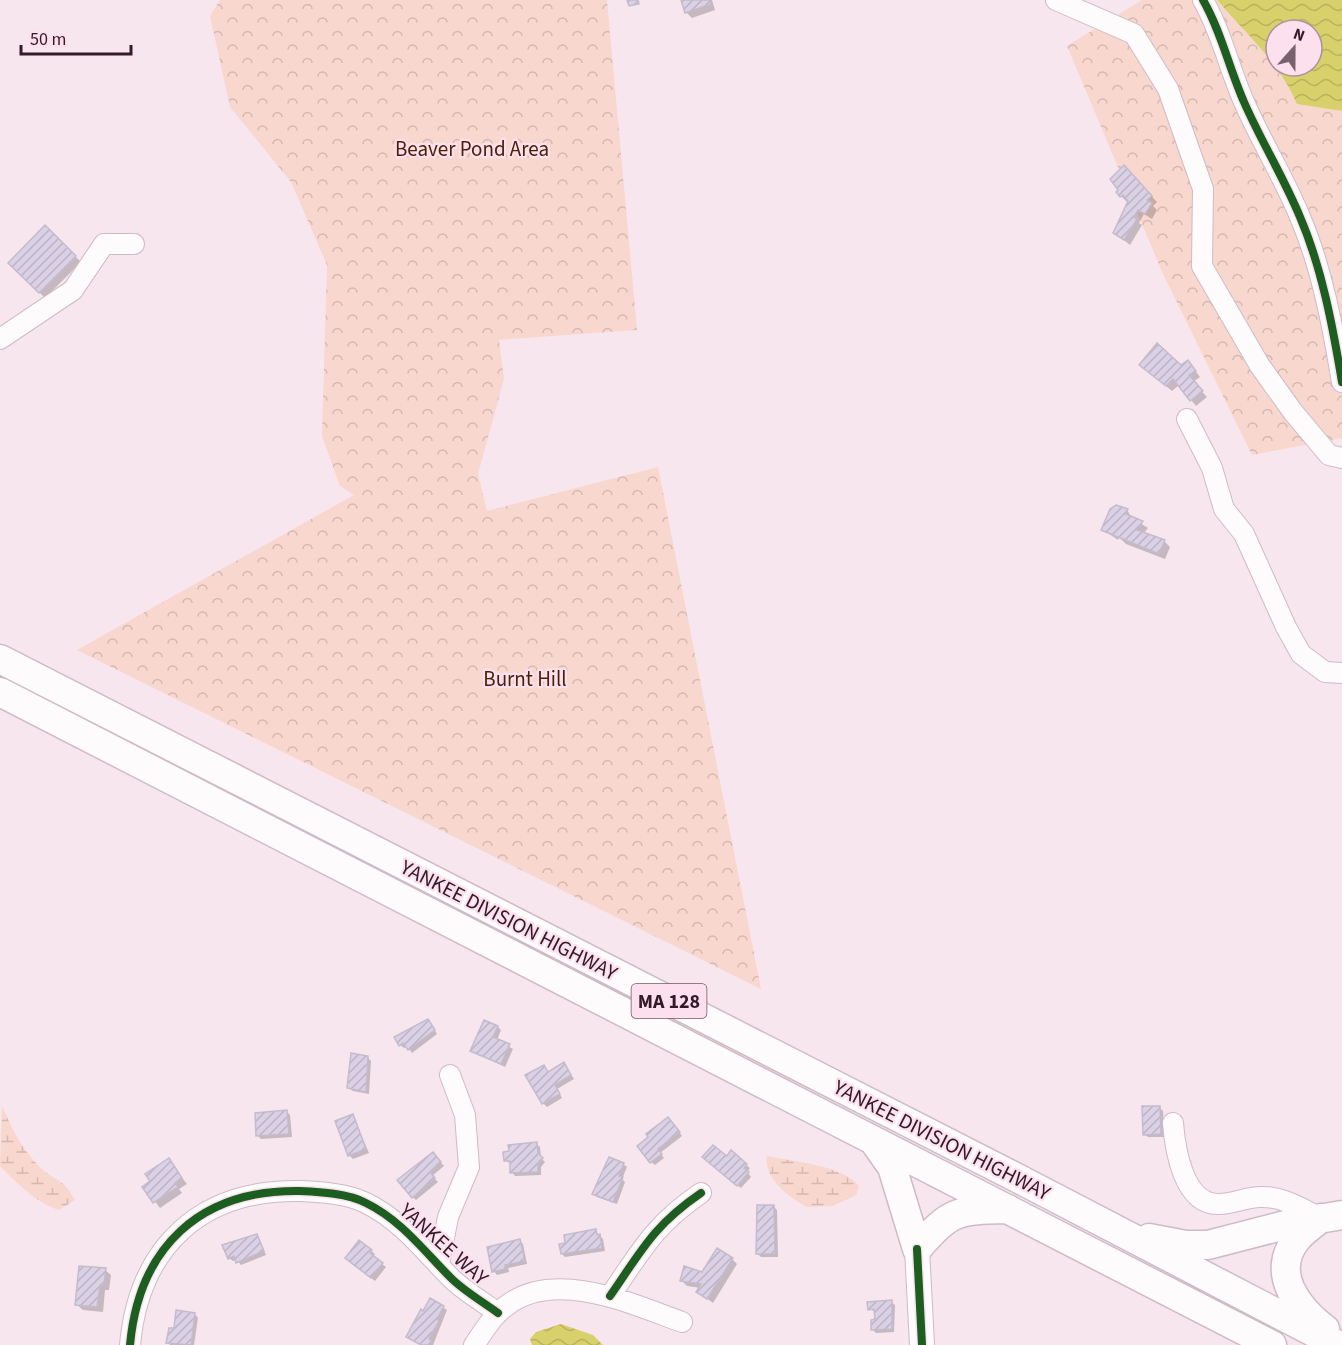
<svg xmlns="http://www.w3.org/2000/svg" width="1342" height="1345" font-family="'Source Sans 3',sans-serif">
<defs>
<pattern id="wetland-marsh" width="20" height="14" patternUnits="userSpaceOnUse" patternTransform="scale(1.5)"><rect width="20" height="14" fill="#f8d7ce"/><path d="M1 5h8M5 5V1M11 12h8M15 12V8" fill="none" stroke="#d5b8b1"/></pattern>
<pattern id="park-crowns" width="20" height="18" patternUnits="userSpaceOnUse" patternTransform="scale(1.5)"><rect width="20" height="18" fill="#f8d7ce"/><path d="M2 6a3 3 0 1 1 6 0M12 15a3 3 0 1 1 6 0" fill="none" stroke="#d5b8b1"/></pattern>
<pattern id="water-waves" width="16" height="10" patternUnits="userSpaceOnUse" patternTransform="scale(1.5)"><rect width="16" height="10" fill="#d8d06a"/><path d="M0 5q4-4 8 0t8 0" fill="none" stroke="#bab25c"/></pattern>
<pattern id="building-hatch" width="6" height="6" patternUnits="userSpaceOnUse" patternTransform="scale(1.5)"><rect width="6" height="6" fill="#dad1e6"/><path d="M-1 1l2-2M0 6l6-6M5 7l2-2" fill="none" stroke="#bcb3c5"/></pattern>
</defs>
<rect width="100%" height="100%" fill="#f7e6ee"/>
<path fill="url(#wetland-marsh)" d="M 2,1106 C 13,1131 22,1150 42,1169 C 58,1183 63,1178 75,1200 L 59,1210 C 36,1203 17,1183 0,1166 Z
M 767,1156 C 792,1161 844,1166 859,1186 L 856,1195 L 833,1206 L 807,1207 C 790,1198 763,1178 767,1156 Z"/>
<path fill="url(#park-crowns)" d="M 220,0 L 607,0 L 637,330 L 499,340 L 504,379 L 478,474 L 487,511 L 658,467 L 761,989 L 77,650 L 354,495 L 340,486 L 322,436 L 327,265 L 291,182 L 230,107 L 210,16 Z
M 1142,0 L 1217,0 C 1246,34 1279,62 1297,104 L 1342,111 L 1342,438 L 1252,455 L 1163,274 L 1067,46 Z"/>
<path fill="url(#water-waves)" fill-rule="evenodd" d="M 1217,0 L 1342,0 L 1342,111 L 1297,104 C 1279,62 1246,34 1217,0 ZM 1276,30 L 1312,30 L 1312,66 L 1276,66 Z
M 561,1324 L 593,1335 L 603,1345 L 532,1345 L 530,1339 L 536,1332 Z"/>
<path fill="#0003" d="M 682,0 L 712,0 L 715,10 L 692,18 L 686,12 Z
M 1124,168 L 1157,202 L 1153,206 L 1157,210 L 1152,219 L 1144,214 L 1139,223 L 1142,225 L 1130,245 L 1115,233 L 1132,198 L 1127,202 L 1121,196 Z
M 45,227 L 81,262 L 45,298 L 10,263 Z
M 1181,367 L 1193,368 L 1200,377 L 1193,382 L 1207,397 L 1196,406 L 1179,385 L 1172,391 L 1146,370 Z
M 1127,510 L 1132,518 L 1148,528 L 1143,534 L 1165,542 L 1170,547 L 1165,559 L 1126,544 L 1119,537 L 1118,540 L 1102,529 Z
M 431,1024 L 437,1034 L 412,1053 L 407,1046 L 404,1048 L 400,1045 Z
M 498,1027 L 501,1030 L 497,1040 L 513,1049 L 505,1067 L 472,1051 Z
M 368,1058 L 371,1061 L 369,1094 L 353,1091 L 349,1088 Z
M 564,1064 L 574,1079 L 557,1089 L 562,1098 L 547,1107 L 543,1103 L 543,1066 L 549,1073 Z
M 1159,1107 L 1163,1111 L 1164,1137 L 1148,1137 L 1144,1134 Z
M 286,1111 L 290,1115 L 292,1137 L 261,1139 L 258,1136 Z
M 353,1116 L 369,1153 L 353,1159 L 349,1155 Z
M 672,1122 L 682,1136 L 660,1153 L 664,1158 L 655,1165 L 651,1162 Z
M 536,1144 L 540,1147 L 541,1158 L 545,1162 L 541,1167 L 541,1175 L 515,1176 L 512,1172 L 512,1164 L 506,1161 Z
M 731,1153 L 750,1168 L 747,1172 L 751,1177 L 741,1188 L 707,1161 L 727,1158 Z
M 436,1157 L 444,1166 L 432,1176 L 438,1182 L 416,1200 L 413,1197 Z
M 168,1160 L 187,1184 L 179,1189 L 182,1193 L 160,1208 L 144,1187 L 152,1181 Z
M 623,1164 L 627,1167 L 622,1179 L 625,1182 L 617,1204 L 597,1197 L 593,1193 Z
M 773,1206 L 777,1210 L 778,1257 L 761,1257 L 758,1254 Z
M 595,1231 L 603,1239 L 605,1251 L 565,1257 L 562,1254 Z
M 257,1236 L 266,1255 L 241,1265 L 237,1260 L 233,1261 L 229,1258 Z
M 520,1241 L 523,1244 L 527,1264 L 508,1268 L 509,1272 L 497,1275 L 494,1271 Z
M 371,1251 L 375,1254 L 373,1257 L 386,1267 L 375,1281 L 351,1262 Z
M 732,1259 L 737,1264 L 713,1303 L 698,1292 L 701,1288 L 687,1286 L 681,1280 L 703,1274 Z
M 105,1270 L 111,1275 L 109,1290 L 105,1290 L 103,1312 L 83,1310 L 77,1305 Z
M 431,1300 L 447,1310 L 433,1345 L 421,1345 L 408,1336 Z
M 891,1302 L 895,1305 L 894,1332 L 876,1333 L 873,1330 L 877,1321 L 876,1312 L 869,1309 Z
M 195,1314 L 198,1318 L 194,1345 L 170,1345 L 168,1343 Z"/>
<path fill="url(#building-hatch)" stroke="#c4bbcb" stroke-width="1.5" d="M 627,0 L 638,0 L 639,4 L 629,6 Z
M 681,0 L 709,0 L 711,4 L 685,13 Z
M 1124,165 L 1152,196 L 1147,200 L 1152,203 L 1145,214 L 1138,210 L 1134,217 L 1137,219 L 1124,240 L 1113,233 L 1128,201 L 1123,195 L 1120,197 L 1116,192 L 1118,190 L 1110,179 Z
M 45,225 L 76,256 L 39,293 L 8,263 Z
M 1157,343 L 1181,365 L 1188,360 L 1196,371 L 1189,375 L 1203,391 L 1190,401 L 1173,379 L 1166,386 L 1139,365 Z
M 1116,505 L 1128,509 L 1126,514 L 1143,521 L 1137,530 L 1165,540 L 1159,554 L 1101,530 L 1110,509 Z
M 428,1019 L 435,1030 L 408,1050 L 403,1043 L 399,1046 L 394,1037 Z
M 484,1020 L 498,1026 L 493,1037 L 510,1044 L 501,1064 L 470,1051 Z
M 351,1053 L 368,1056 L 366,1092 L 347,1088 Z
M 564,1062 L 571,1075 L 555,1085 L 560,1094 L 542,1104 L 525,1075 L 544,1065 L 548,1072 Z
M 1142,1106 L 1160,1106 L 1161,1134 L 1143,1135 Z
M 287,1110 L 289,1134 L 256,1136 L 255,1113 Z
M 353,1114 L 366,1149 L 348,1156 L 335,1121 Z
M 668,1117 L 680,1132 L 658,1149 L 662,1154 L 650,1163 L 637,1146 L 648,1137 L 646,1134 Z
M 537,1142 L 538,1153 L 543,1158 L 538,1163 L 538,1172 L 510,1173 L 510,1161 L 504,1161 L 503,1152 L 509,1151 L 508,1145 Z
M 713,1145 L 727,1156 L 731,1150 L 747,1164 L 744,1168 L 749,1172 L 737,1186 L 702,1157 Z
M 433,1152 L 441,1162 L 430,1172 L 435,1178 L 412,1198 L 397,1180 Z
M 609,1157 L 624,1163 L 619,1176 L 623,1177 L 613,1202 L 592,1194 Z
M 169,1158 L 182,1178 L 175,1183 L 178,1187 L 153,1203 L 142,1187 L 150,1181 L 145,1174 Z
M 757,1205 L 774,1205 L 775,1254 L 756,1254 Z
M 596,1229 L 597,1235 L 600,1234 L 602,1248 L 561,1254 L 559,1244 L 565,1243 L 564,1235 Z
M 257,1234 L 264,1251 L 236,1263 L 234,1256 L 228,1259 L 222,1245 Z
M 520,1239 L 525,1261 L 505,1265 L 506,1269 L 492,1272 L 487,1247 Z
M 359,1240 L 372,1250 L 370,1253 L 383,1263 L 371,1278 L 345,1258 Z
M 717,1248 L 733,1258 L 707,1299 L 696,1292 L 701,1284 L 680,1281 L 684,1266 L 702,1272 Z
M 79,1266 L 106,1268 L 104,1285 L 100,1285 L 97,1307 L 75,1305 Z
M 430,1298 L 444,1306 L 437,1319 L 439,1321 L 429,1339 L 432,1341 L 429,1345 L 421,1345 L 406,1337 L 421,1309 L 423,1311 Z
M 892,1300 L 892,1329 L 871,1330 L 871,1320 L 875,1319 L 874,1309 L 868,1310 L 867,1302 Z
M 176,1310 L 195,1313 L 191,1345 L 166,1343 L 169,1328 L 174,1328 Z"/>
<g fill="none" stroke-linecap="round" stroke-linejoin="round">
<defs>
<path id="minor" d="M 1056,0 L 1134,34 L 1168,89 L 1203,189 L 1202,266 L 1260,366 L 1293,412 L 1329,455 L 1342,458
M 1203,0 C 1221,31 1229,68 1244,102 C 1261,141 1284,178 1300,217 C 1322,268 1333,328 1342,382
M 0,339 L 73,290 L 104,244 L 134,244
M 1187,419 L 1212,468 L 1224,509 L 1244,534 L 1286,627 L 1301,654 L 1325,672 L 1342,673
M 1173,1123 C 1175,1148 1183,1205 1219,1204 C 1233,1204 1247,1197 1260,1197 C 1283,1196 1302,1209 1321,1218
M 439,1264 L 448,1217 L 469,1167 L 465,1115 L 450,1075
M 610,1296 C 642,1250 653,1226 701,1193
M 130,1345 C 139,1247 200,1190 298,1191 C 319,1192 347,1193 366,1203 C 401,1220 424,1251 451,1278 C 464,1291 483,1302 498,1313
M 474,1345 C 484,1331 492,1316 506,1306 C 555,1268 632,1304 682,1322"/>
<path id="major" d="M 917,1249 L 922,1345"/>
<path id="highway" d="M 0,659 L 1021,1180 L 1338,1345
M 0,692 L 1272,1345
M 873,1140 L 892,1167 L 917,1249
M 1321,1218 C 1313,1225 1302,1232 1296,1240 C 1270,1273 1298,1309 1325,1329
M 1149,1238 L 1186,1245 L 1208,1245 L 1289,1224 L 1342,1215
M 917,1249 C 951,1210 957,1210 1008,1209"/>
</defs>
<use href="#minor" stroke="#cfbbc5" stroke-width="22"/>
<use href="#major" stroke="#cfbbc5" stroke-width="26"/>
<use href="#highway" stroke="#cfbbc5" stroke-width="31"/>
<use href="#minor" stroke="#fefbfc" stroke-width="20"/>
<use href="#major" stroke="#fefbfc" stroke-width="24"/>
<use href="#highway" stroke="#fefbfc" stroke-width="28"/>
<defs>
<path id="cycleway" d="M 1203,0 C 1221,31 1229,68 1244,102 C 1261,141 1284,178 1300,217 C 1322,268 1333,328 1342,382
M 917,1249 L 922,1345
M 610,1296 C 642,1250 653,1226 701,1193
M 130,1345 C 139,1247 200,1190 298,1191 C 319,1192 347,1193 366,1203 C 401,1220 424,1251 451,1278 C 464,1291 483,1302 498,1313"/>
</defs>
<use href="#cycleway" stroke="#fde0ee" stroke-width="11"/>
<use href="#cycleway" stroke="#1b5e20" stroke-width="8"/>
</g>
<g text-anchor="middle" stroke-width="4.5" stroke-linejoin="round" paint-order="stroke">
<rect fill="#fde0ee" stroke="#715664" stroke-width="1.5" x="631.5" y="984" width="75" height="34" rx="4.5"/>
<g font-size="20" font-weight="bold" fill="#351b29">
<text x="669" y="1008">MA 128</text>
</g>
<g font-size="21" fill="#4b2005" stroke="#fde0ee">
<text x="472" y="156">Beaver Pond Area</text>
<text x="525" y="686">Burnt Hill</text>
</g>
<g font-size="21" fill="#351b29" stroke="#fde0ee">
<text transform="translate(509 920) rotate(27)" y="7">YANKEE DIVISION HIGHWAY</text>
<text transform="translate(942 1140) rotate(27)" y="7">YANKEE DIVISION HIGHWAY</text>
<text transform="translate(444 1244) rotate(42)" y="7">YANKEE WAY</text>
</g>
</g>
<g transform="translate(1294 48) rotate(21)"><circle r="28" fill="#fde0ee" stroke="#ad919f" stroke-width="1.5"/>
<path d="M0-4.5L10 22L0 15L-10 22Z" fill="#79626e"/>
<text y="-9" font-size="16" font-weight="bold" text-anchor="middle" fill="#351b29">N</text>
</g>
<path d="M21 45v9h110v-9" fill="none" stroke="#351b29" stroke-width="3"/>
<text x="30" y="45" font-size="18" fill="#351b29" stroke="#fde0ee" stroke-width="4.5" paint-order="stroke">50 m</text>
</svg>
